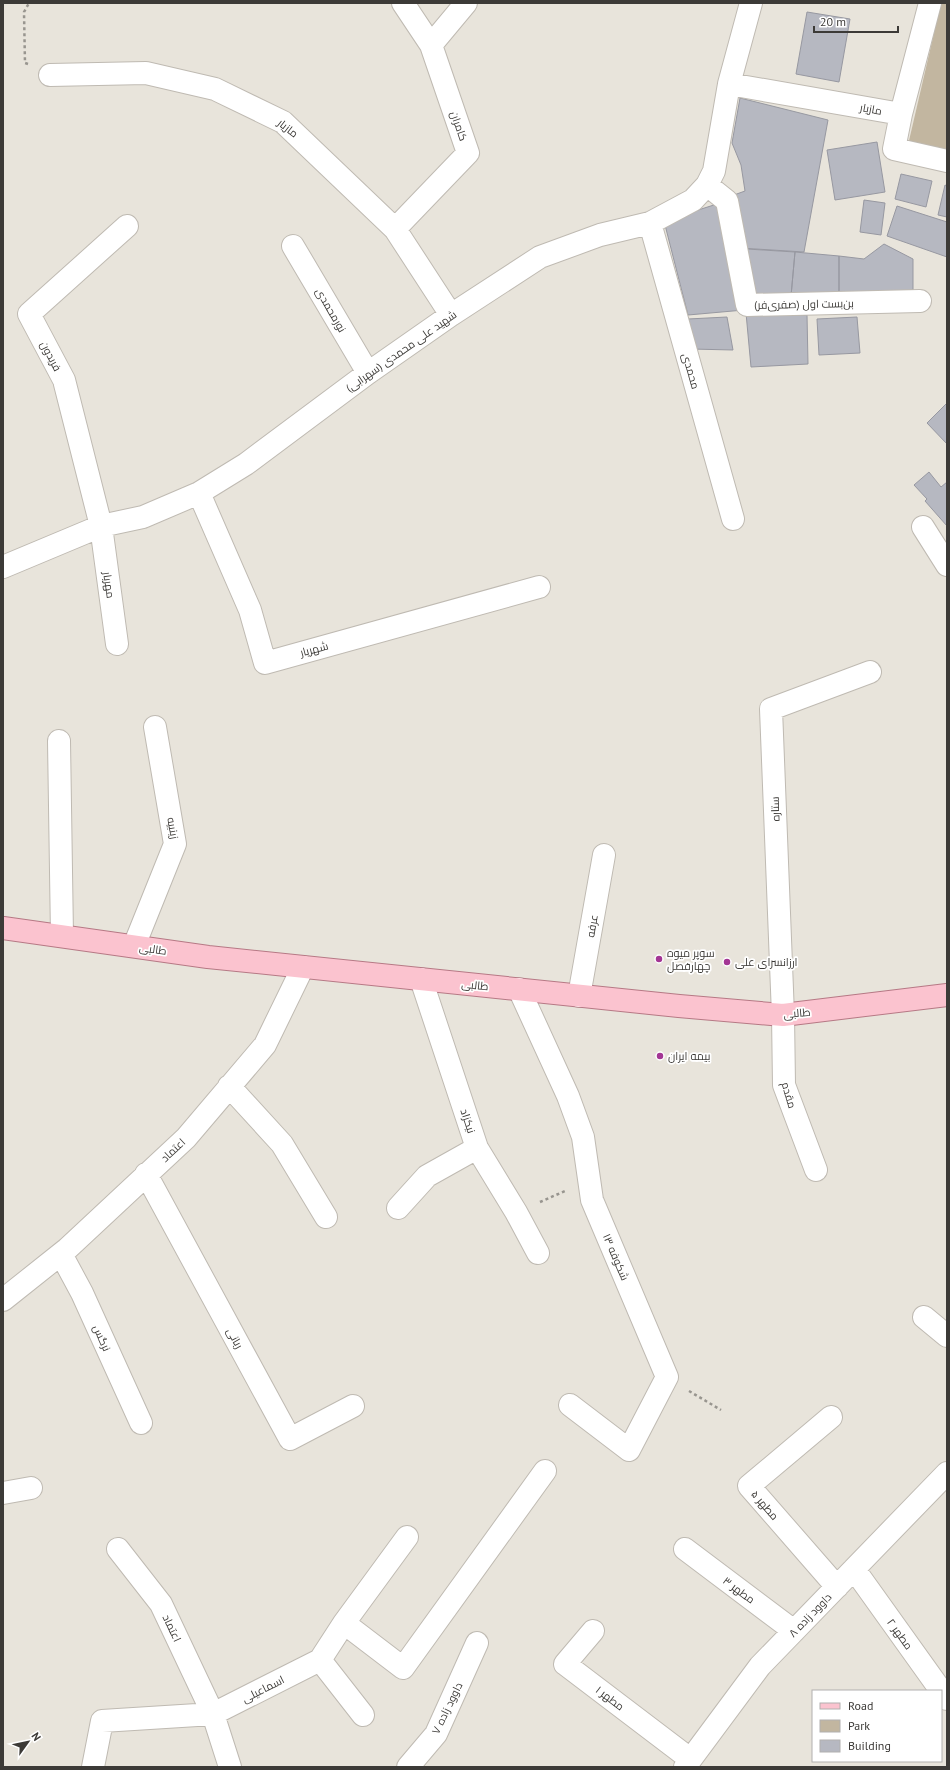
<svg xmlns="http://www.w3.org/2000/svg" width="950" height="1770" font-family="'PT Sans',Cairo,sans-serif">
<rect width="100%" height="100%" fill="#e8e4db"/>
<path fill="#c2b6a0" d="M 941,3 L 947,3 L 947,156 L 908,145 Z"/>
<path fill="#b6b8c1" stroke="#9798a1" d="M 807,12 L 850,19 L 839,82 L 796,74 Z
M 740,98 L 828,120 L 804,252 L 740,248 L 734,195 L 745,191 L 741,165 L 732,143 Z
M 877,142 L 885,192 L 835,200 L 827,150 Z
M 901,174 L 932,181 L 926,207 L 895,199 Z
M 945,185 L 947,186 L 947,217 L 938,215 Z
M 864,200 L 885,203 L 881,235 L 860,232 Z
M 720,203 L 744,310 L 688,315 L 664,221 Z
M 897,206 L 947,222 L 947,257 L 887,236 Z
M 884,244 L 913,259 L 913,304 L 839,299 L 839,256 L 864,259 Z
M 747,249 L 795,252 L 791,296 L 753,293 Z
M 795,252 L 839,256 L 839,299 L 791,296 Z
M 746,313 L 807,315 L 808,364 L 751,367 Z
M 727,317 L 733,350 L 691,349 L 688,319 Z
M 857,317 L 860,353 L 819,355 L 817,319 Z
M 947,403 L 947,444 L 927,423 Z
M 929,472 L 941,487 L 947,482 L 947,526 L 925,501 L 927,499 L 914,485 Z"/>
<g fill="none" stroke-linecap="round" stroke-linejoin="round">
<defs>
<path id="minor" d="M 403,3 L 431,45
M 50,75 L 146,73 L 215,89 L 283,122 L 395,229 L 451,315
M 729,84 L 901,114 L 930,3
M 901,114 L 894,149 L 947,161
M 707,185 L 727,201 L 747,305 L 920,301
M 650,223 L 733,519
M 395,229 L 468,153 L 431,45 L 466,3
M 293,246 L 368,373
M 199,493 L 250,610 L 265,663 L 539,587
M 923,527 L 947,565
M 3,567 L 101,526 L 143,517 L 199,493 L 246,464 L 368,373 L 451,315 L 540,257 L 600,235 L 650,223 L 693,200 L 707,185 L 714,171 L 729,84 L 751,3
M 117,644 L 101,526 L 64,380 L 29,314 L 127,226
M 59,741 L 62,936
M 134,946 L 175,844 L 155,727
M 421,979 L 477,1148 L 516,1212 L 538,1253
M 519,989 L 568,1096 L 583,1137 L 592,1200 L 667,1377 L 629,1450 L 570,1405
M 579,996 L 604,855
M 229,1086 L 282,1144 L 326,1217
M 816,1170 L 784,1085 L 783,1015 L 771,709 L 870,672
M 146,1174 L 290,1439 L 353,1406
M 398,1208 L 427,1176 L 477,1148
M 61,1254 L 82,1293 L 141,1423
M 3,1300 L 67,1249 L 186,1138 L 265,1045 L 303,967
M 924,1317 L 947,1336
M 831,1417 L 749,1486 L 837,1587
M 3,1493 L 31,1488
M 118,1549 L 161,1604 L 213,1714 L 230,1767
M 685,1549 L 794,1631
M 854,1569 L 947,1699
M 344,1623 L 403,1668 L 545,1471
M 593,1631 L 565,1664 L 690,1759
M 320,1660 L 363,1715
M 93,1767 L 102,1721 L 213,1714 L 320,1660 L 344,1623 L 407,1537
M 408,1767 L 436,1734 L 477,1643
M 685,1767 L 760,1666 L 947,1473"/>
<path id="major" d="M 3,928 L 208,957 L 679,1006 L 783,1015 L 947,995"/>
</defs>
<use href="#minor" stroke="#bfbab2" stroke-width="24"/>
<use href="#major" stroke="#b67985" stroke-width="24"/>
<path stroke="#98958f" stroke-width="2.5" stroke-dasharray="3 3" stroke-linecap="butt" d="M 28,64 L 25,63 L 24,12 L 29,3
M 540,1202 L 565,1191
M 689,1391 L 721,1410"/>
<use href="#minor" stroke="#fff" stroke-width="22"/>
<use href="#major" stroke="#fbc3cf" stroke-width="22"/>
</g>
<g fill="#a33594" stroke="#fff" stroke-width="1.5">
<circle cx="659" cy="959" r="4"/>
<circle cx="727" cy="962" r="4"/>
<circle cx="660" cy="1056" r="4"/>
</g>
<g text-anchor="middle" stroke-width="3.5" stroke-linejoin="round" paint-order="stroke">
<g font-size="11" fill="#3c3a37" stroke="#fff">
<text transform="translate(871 109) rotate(10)" y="4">مازیار</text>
<text transform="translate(459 126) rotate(71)" y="4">کامران</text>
<text transform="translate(288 128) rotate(38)" y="4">مازیار</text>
<text transform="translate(804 304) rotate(-1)" y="4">بن‌بست اول (صفری‌فر)</text>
<text transform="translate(331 310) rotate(60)" y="4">نورمحمدی</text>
<text transform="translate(401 351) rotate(-35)" y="4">شهید علی محمدی (سهرابی)</text>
<text transform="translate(51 356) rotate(62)" y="4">فریدون</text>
<text transform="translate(691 371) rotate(74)" y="4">محمدی</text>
<text transform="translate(109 585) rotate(82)" y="4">مهریار</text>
<text transform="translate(314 649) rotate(-15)" y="4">شهریار</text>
<text transform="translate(775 809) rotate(-92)" y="4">ستاره</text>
<text transform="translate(173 828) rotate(80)" y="4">زینبیه</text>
<text transform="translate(592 926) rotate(-80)" y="4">عرفه</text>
<text transform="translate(153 949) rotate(8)" y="4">طالبی</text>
<text transform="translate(475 985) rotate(6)" y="4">طالبی</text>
<text transform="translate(797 1013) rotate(-5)" y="4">طالبی</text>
<text transform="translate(789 1095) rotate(74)" y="4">مقدم</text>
<text transform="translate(468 1121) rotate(72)" y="4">نیکزاد</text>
<text transform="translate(173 1150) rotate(-43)" y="4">اعتماد</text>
<text transform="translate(616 1257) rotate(67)" y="4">شکوفه ۱۳</text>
<text transform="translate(102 1338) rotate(66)" y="4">نرگس</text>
<text transform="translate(235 1338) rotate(61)" y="4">ربانی</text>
<text transform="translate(765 1505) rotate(49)" y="4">مطهر ۵</text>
<text transform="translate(739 1590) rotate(37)" y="4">مطهر ۳</text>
<text transform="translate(810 1615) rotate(-46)" y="4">داوود زاده ۸</text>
<text transform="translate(172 1628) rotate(65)" y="4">اعتماد</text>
<text transform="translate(900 1634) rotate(54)" y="4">مطهر ۲</text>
<text transform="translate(263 1689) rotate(-27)" y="4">اسماعیلی</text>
<text transform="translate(610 1698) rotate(37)" y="4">مطهر ۱</text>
<text transform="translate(447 1708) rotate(-64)" y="4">داوود زاده ۷</text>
</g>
<g font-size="11" fill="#3c3a37" stroke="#fff" text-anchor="start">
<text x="667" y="957">سوپر میوه<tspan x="667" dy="13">چهارفصل</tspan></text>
<text x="735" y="966">ارزانسرای علی</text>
<text x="668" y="1060">بیمه ایران</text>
</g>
</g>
<rect width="950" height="1770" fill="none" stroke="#3c3a37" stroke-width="8"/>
<rect x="812" y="1690" width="130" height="72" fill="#ffffff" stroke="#b1b0af"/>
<rect x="820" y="1703" width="20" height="6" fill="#fbc3cf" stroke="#b1b0af"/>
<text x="848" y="1710" font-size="12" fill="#3c3a37">Road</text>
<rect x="820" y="1720" width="20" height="12" fill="#c2b6a0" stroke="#b1b0af"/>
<text x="848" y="1730" font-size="12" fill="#3c3a37">Park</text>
<rect x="820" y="1740" width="20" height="12" fill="#b6b8c1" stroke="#b1b0af"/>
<text x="848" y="1750" font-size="12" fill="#3c3a37">Building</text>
<g transform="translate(28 1742) rotate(57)" stroke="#ffffff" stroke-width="3" paint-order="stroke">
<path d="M0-3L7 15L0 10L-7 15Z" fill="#3c3a37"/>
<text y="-6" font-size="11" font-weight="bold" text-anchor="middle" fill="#3c3a37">N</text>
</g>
<path d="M814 26v6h84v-6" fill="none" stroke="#3c3a37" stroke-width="2"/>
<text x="820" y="26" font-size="12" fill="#3c3a37" stroke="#ffffff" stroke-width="3" paint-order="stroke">20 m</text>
</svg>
